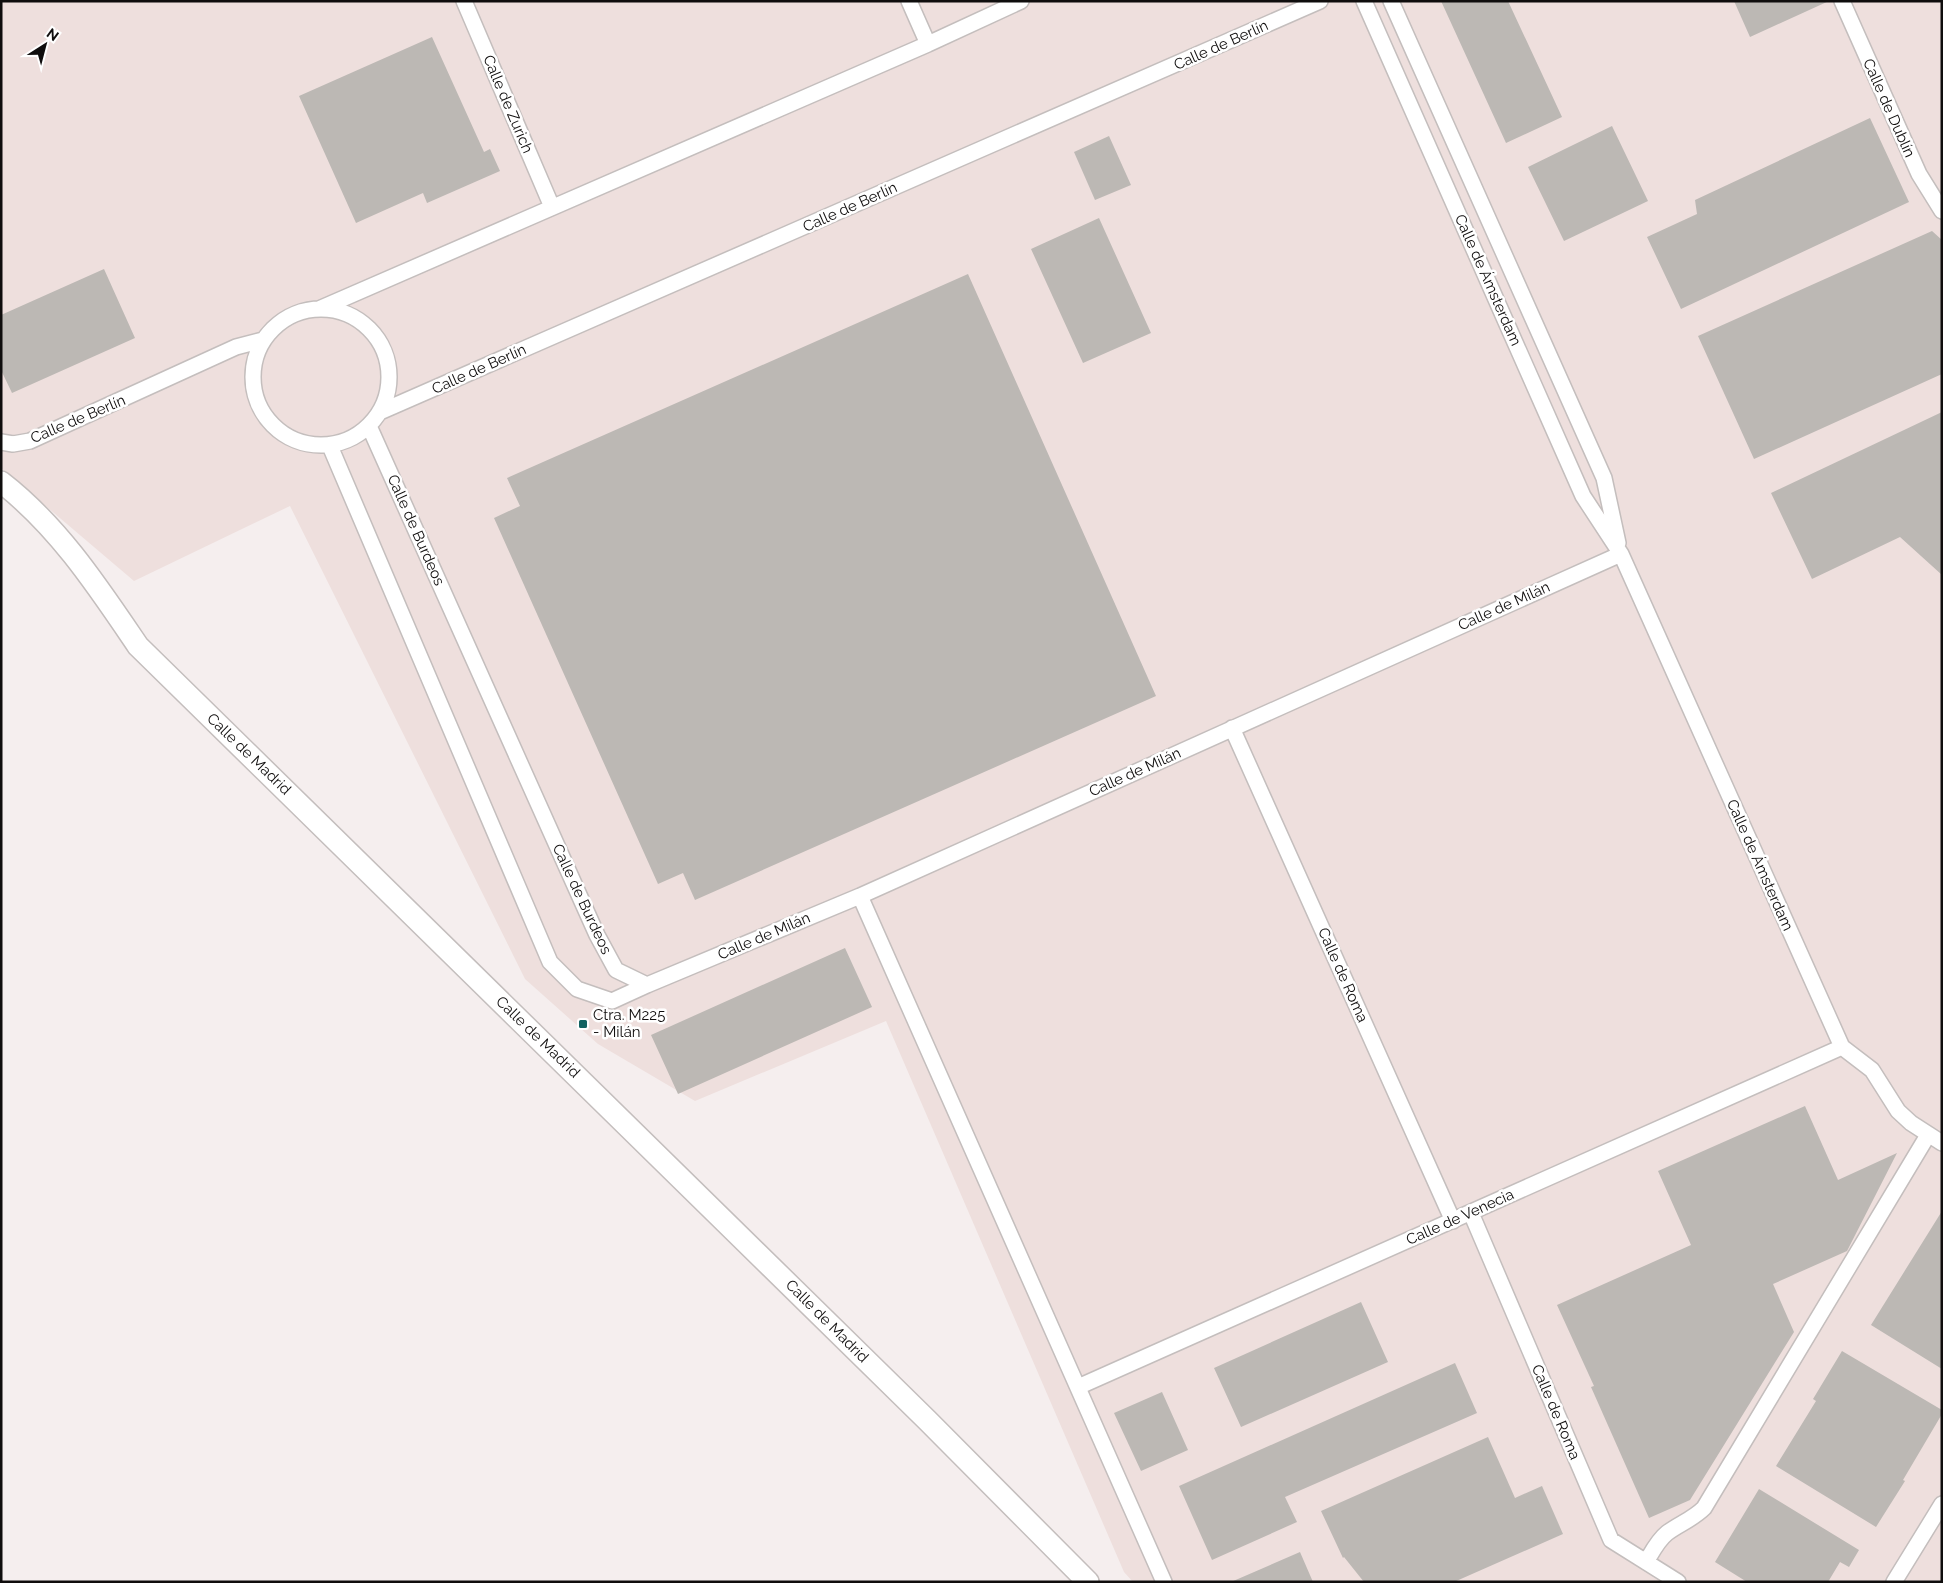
<svg xmlns="http://www.w3.org/2000/svg" width="1943" height="1583" font-family="Raleway,sans-serif">
<rect width="100%" height="100%" fill="#f5eeee"/>
<path fill="#eedfdd" d="M 1,1 L 1942,1 L 1942,1582 L 1133,1582 L 1124,1572 L 886,1021 L 695,1101 L 598,1044 L 525,979 L 290,506 L 134,581 L 1,468 Z"/>
<path fill="#bcb8b4" d="M 1441,1 L 1508,1 L 1562,117 L 1506,143 Z
M 1734,1 L 1829,1 L 1750,37 Z
M 432,37 L 484,152 L 490,149 L 500,171 L 427,203 L 423,193 L 356,223 L 299,96 Z
M 1870,118 L 1909,202 L 1681,309 L 1647,237 L 1697,214 L 1695,200 Z
M 1612,126 L 1648,201 L 1564,241 L 1528,167 Z
M 1109,136 L 1131,185 L 1095,200 L 1074,152 Z
M 1099,218 L 1151,333 L 1083,363 L 1031,249 Z
M 1932,231 L 1942,240 L 1942,374 L 1754,459 L 1698,336 Z
M 104,269 L 135,338 L 12,393 L 1,370 L 1,315 Z
M 968,274 L 1156,696 L 695,900 L 683,873 L 658,884 L 494,518 L 520,506 L 507,478 Z
M 1942,412 L 1942,575 L 1900,537 L 1812,579 L 1771,493 Z
M 845,948 L 872,1007 L 678,1094 L 651,1035 Z
M 1805,1106 L 1838,1180 L 1897,1153 L 1847,1251 L 1773,1284 L 1794,1332 L 1690,1500 L 1649,1518 L 1591,1387 L 1594,1386 L 1557,1305 L 1691,1245 L 1658,1171 Z
M 1942,1211 L 1942,1369 L 1871,1325 Z
M 1361,1302 L 1388,1362 L 1241,1427 L 1214,1368 Z
M 1842,1351 L 1942,1410 L 1942,1414 L 1903,1480 L 1905,1481 L 1876,1527 L 1776,1466 L 1816,1401 L 1813,1399 Z
M 1455,1363 L 1477,1413 L 1285,1497 L 1297,1522 L 1212,1560 L 1179,1486 Z
M 1162,1392 L 1188,1450 L 1141,1471 L 1114,1413 Z
M 1488,1437 L 1515,1498 L 1542,1486 L 1563,1534 L 1454,1582 L 1364,1582 L 1344,1557 L 1343,1558 L 1321,1511 Z
M 1759,1489 L 1859,1550 L 1849,1567 L 1840,1562 L 1828,1582 L 1747,1582 L 1715,1562 Z
M 1300,1552 L 1313,1582 L 1231,1582 Z"/>
<g fill="none" stroke-linecap="round" stroke-linejoin="round">
<defs>
<path id="street" d="M 464,1 L 552,207
M 909,1 L 928,44
M 1364,1 L 1583,496 L 1621,554 L 1842,1047 L 1872,1070 L 1898,1111 L 1911,1123 L 1942,1143
M 1391,1 L 1604,478 L 1618,543
M 1842,1 L 1919,174 L 1942,211
M253 377a68 68 0 1 1 136 0a68 68 0 1 1-136 0Z
M 319,309 L 928,44 L 1021,1
M 380,412 L 1320,1
M 369,426 L 597,935 L 616,970 L 647,985
M 1,442 L 13,444 L 30,441 L 236,347 L 263,340
M 330,446 L 550,962 L 577,989 L 612,1001 L 647,985 L 860,896 L 1621,554
M 1232,728 L 1453,1221
M 860,896 L 1164,1582
M 1471,1213 L 1611,1540 L 1678,1582
M 1078,1387 L 1842,1047
M 1646,1562 C 1652,1552 1658,1540 1667,1533 C 1679,1524 1693,1519 1704,1508 L 1928,1135
M 1894,1582 L 1942,1504"/>
<path id="secondary" d="M 1,482 C 58,526 98,587 138,646 L 927,1420 L 1088,1582"/>
</defs>
<use href="#street" stroke="#c4bebd" stroke-width="18"/>
<use href="#secondary" stroke="#c4bebd" stroke-width="24"/>
<use href="#street" stroke="#fff" stroke-width="15"/>
<use href="#secondary" stroke="#fff" stroke-width="21"/>
</g>
<rect fill="#126261" stroke="#fff" stroke-width="2" x="578" y="1019" width="10" height="10" rx="2.5"/>
<g text-anchor="middle" stroke-width="5" stroke-linejoin="round" paint-order="stroke">
<g font-size="15" fill="#0f0d0d" stroke="#fff">
<text transform="translate(1221 45) rotate(-24)" y="5">Calle de Berlín</text>
<text transform="translate(508 104) rotate(67)" y="5">Calle de Zurich</text>
<text transform="translate(1889 108) rotate(66)" y="5">Calle de Dublín</text>
<text transform="translate(850 207) rotate(-24)" y="5">Calle de Berlín</text>
<text transform="translate(1488 280) rotate(66)" y="5">Calle de Ámsterdam</text>
<text transform="translate(479 369) rotate(-24)" y="5">Calle de Berlín</text>
<text transform="translate(78 419) rotate(-23)" y="5">Calle de Berlín</text>
<text transform="translate(416 530) rotate(66)" y="5">Calle de Burdeos</text>
<text transform="translate(1504 606) rotate(-24)" y="5">Calle de Milán</text>
<text transform="translate(249 754) rotate(44)" y="5">Calle de Madrid</text>
<text transform="translate(1135 772) rotate(-24)" y="5">Calle de Milán</text>
<text transform="translate(1760 865) rotate(66)" y="5">Calle de Ámsterdam</text>
<text transform="translate(582 899) rotate(65)" y="5">Calle de Burdeos</text>
<text transform="translate(764 936) rotate(-23)" y="5">Calle de Milán</text>
<text transform="translate(1343 975) rotate(66)" y="5">Calle de Roma</text>
<text transform="translate(538 1037) rotate(44)" y="5">Calle de Madrid</text>
<text transform="translate(1460 1217) rotate(-24)" y="5">Calle de Venecia</text>
<text transform="translate(827 1321) rotate(45)" y="5">Calle de Madrid</text>
<text transform="translate(1556 1412) rotate(67)" y="5">Calle de Roma</text>
</g>
<g font-size="15" fill="#0f0d0d" stroke="#fff" text-anchor="start">
<text x="593" y="1020">Ctra. M225<tspan x="593" dy="17">- Milán</tspan></text>
</g>
</g>
<rect width="1943" height="1583" fill="none" stroke="#0f0d0d" stroke-width="5"/>
<g transform="translate(45 45) rotate(36)" stroke="#ffffff" stroke-width="4" paint-order="stroke">
<path d="M0-4L9 19L0 12L-9 19Z" fill="#0f0d0d"/>
<text y="-8" font-size="14" font-weight="bold" text-anchor="middle" fill="#0f0d0d">N</text>
</g>
</svg>
